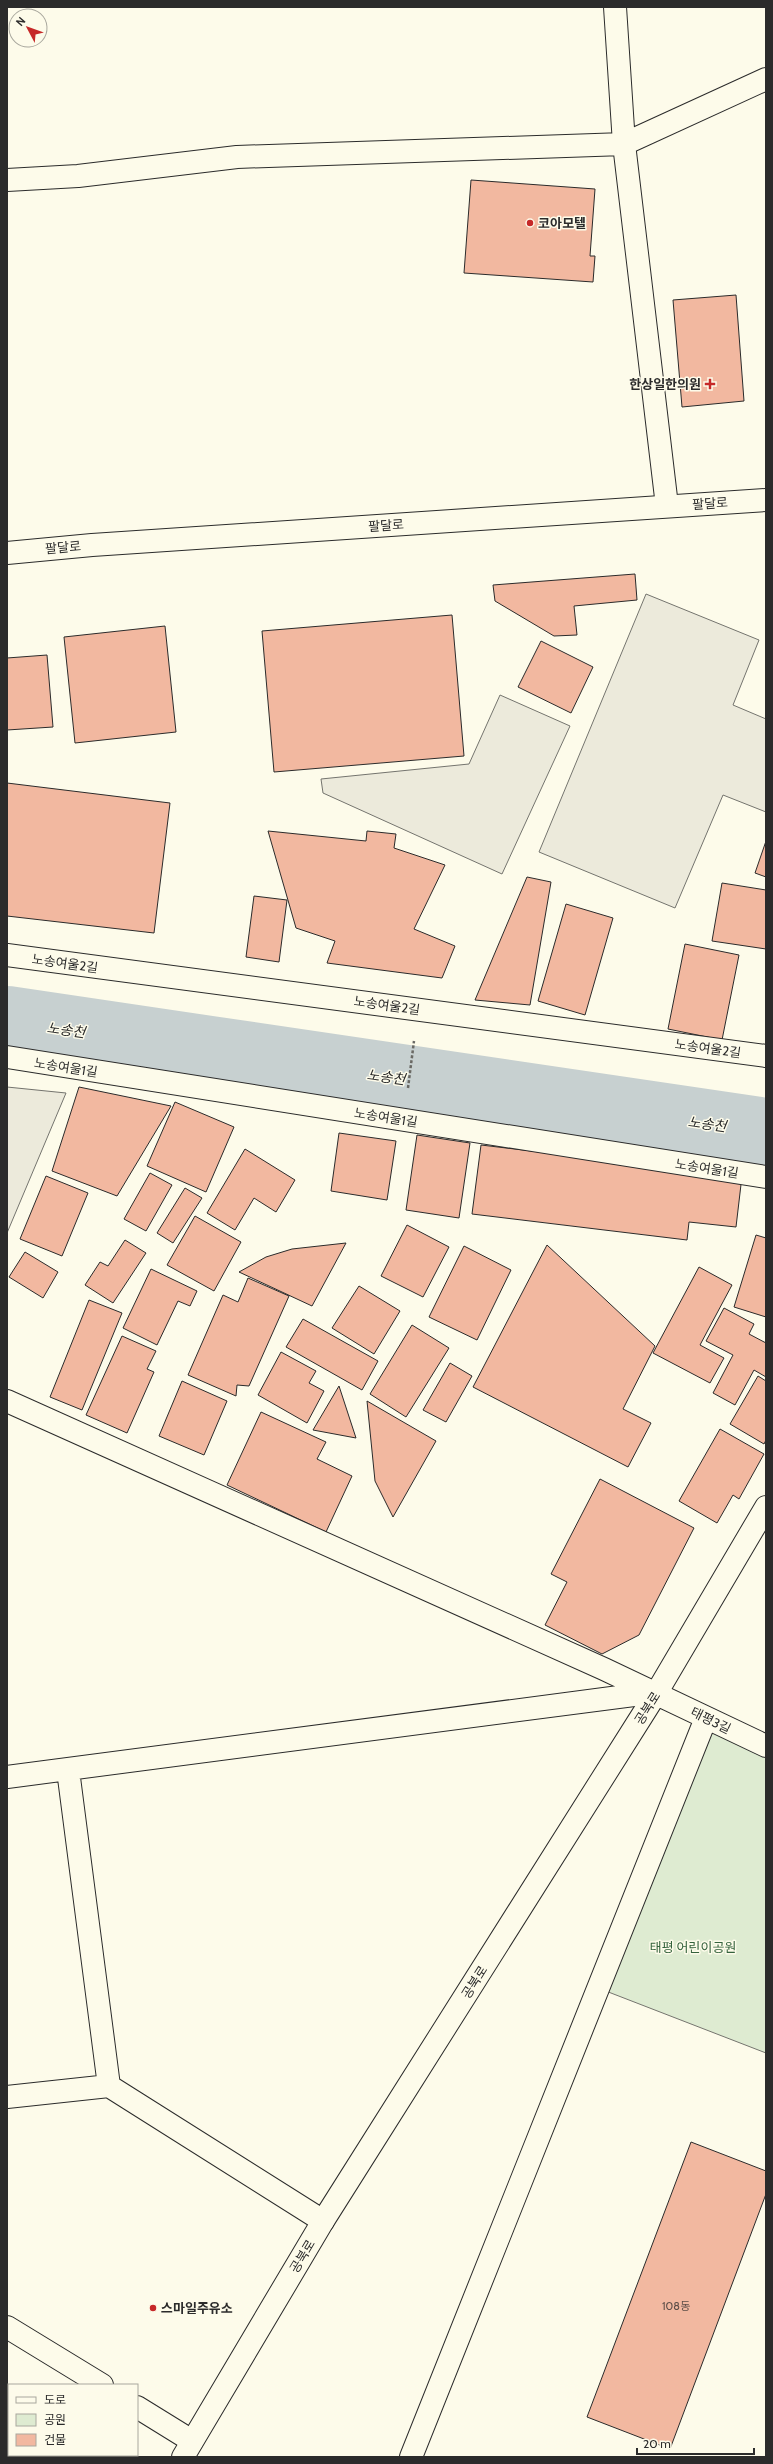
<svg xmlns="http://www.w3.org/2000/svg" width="773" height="2464" font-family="Cabin,'Noto Sans KR',sans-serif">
<rect width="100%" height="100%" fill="#fdfbea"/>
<path fill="#deebd1" stroke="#74746e" d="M 706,1718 L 766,1746 L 766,2053 L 598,1988 Z"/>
<path fill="#eceadb" stroke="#74746e" d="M 646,594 L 759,640 L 733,705 L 766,719 L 766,812 L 723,795 L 675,908 L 539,852 Z
M 500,695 L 570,726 L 502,874 L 323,793 L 321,779 L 469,764 Z
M 7,1087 L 66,1093 L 7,1233 Z"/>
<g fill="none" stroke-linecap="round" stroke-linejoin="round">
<path stroke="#c7d0d0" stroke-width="70" d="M 7,1021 L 766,1133"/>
</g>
<path fill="#f2b8a0" stroke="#2b2b2b" d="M 471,180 L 595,189 L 590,256 L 595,256 L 593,282 L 464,273 Z
M 736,295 L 744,401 L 682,407 L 673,300 Z
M 635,574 L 637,600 L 574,606 L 577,635 L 554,636 L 495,601 L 493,585 Z
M 452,615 L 464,756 L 274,772 L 262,631 Z
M 165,626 L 176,732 L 75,743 L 64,637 Z
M 541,641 L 593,667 L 571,713 L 518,687 Z
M 47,655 L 53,727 L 7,730 L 7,658 Z
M 7,783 L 170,803 L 154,933 L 7,916 Z
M 268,831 L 366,841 L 367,831 L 396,834 L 394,848 L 445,865 L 414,929 L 455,946 L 442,978 L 327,963 L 335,941 L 296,928 Z
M 766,841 L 766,877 L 755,873 Z
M 527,877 L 551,882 L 530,1005 L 475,1000 Z
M 722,883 L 766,890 L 766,949 L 712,941 Z
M 254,896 L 287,900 L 279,962 L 246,957 Z
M 566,904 L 613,918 L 585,1015 L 538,1001 Z
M 685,944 L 739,955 L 722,1040 L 668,1029 Z
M 79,1087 L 171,1106 L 117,1196 L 52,1171 Z
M 175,1102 L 234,1127 L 206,1192 L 147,1166 Z
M 339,1133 L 396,1141 L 387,1200 L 331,1191 Z
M 417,1135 L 470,1143 L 459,1218 L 406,1210 Z
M 481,1145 L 742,1176 L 736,1227 L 689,1222 L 687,1240 L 472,1214 Z
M 245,1149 L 295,1180 L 276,1212 L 254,1198 L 235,1230 L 207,1213 Z
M 150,1173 L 172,1185 L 146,1231 L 124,1219 Z
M 46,1176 L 88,1193 L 62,1256 L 20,1239 Z
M 185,1188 L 202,1198 L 173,1243 L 157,1233 Z
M 195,1216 L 241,1242 L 214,1291 L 167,1265 Z
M 407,1225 L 449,1247 L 423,1297 L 381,1276 Z
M 756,1235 L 766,1238 L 766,1317 L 734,1307 Z
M 125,1240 L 146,1253 L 113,1303 L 85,1285 L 100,1262 L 108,1266 Z
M 346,1243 L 312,1306 L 239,1272 L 266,1257 L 292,1249 Z
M 547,1245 L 655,1346 L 623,1409 L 651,1423 L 628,1467 L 473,1387 Z
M 464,1246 L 511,1270 L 477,1340 L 429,1317 Z
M 25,1252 L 58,1272 L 43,1298 L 9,1277 Z
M 699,1267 L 732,1285 L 700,1345 L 724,1358 L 710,1383 L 653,1353 Z
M 151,1269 L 197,1291 L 190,1306 L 178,1301 L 157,1345 L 123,1328 Z
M 248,1278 L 289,1296 L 249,1386 L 237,1385 L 236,1396 L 188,1375 L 223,1295 L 238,1302 Z
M 359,1286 L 400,1311 L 374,1354 L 332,1328 Z
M 89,1300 L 122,1313 L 82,1410 L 50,1397 Z
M 724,1308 L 754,1324 L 749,1334 L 766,1343 L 766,1377 L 754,1370 L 735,1405 L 713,1393 L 733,1355 L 706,1341 Z
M 303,1319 L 378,1361 L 362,1390 L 286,1347 Z
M 412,1325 L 449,1348 L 406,1417 L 370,1394 Z
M 122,1336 L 156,1351 L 147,1369 L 154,1372 L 127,1433 L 86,1415 Z
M 281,1352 L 316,1371 L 309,1383 L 324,1391 L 307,1423 L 258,1395 Z
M 450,1363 L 472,1376 L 446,1422 L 423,1410 Z
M 758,1376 L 766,1381 L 766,1440 L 764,1444 L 730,1424 Z
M 182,1381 L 227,1401 L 204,1455 L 159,1436 Z
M 339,1386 L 356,1438 L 313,1430 Z
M 367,1401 L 436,1441 L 393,1517 L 375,1481 Z
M 261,1412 L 326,1442 L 317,1459 L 352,1476 L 326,1532 L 227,1485 Z
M 720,1429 L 764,1454 L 739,1499 L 733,1495 L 717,1523 L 679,1501 Z
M 600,1479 L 694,1528 L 639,1635 L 602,1654 L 545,1625 L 567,1582 L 551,1574 Z
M 691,2142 L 766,2171 L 766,2194 L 670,2449 L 587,2417 Z"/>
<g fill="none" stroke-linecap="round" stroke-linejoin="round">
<defs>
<path id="minor" d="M 615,7 L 624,144 L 667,506
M 7,180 L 78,176 L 237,157 L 624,144 L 766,79
M 7,955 L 766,1056
M 7,1057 L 766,1177
M 7,1401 L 604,1669 L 766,1746
M 68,1770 L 109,2086 L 323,2221
M 7,1777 L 657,1692
M 7,2097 L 109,2086
M 7,2327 L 102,2385
M 137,2407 L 192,2441
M 411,2457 L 706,1718"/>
<path id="tertiary" d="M 7,553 L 92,545 L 766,500
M 183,2457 L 323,2221 L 657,1692 L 766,1507"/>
</defs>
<use href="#minor" stroke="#2b2b2b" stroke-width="24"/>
<use href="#tertiary" stroke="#2b2b2b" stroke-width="24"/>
<path stroke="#6a6964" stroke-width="2.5" stroke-dasharray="3 2" stroke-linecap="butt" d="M 408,1088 L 414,1041"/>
<use href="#minor" stroke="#fdfbea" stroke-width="22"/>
<use href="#tertiary" stroke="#fdfbea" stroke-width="22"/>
</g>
<g fill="#c62828" stroke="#fdfbea" stroke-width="1.5">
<circle cx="530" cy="223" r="4"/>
<path d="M708 378h4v4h4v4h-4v4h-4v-4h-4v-4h4z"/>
<circle cx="153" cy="2308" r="4"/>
</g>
<g text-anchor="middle" stroke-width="3" stroke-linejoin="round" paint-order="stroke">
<g font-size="11" fill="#5d4e48">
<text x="676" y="2310">108동</text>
</g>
<g font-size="13" font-weight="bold" fill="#2b2b2b" stroke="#fdfbea" text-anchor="start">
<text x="538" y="228">코아모텔</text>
<text x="701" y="389" text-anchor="end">한상일한의원</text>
<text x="161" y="2313">스마일주유소</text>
</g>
<g font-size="13" fill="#2b2b2b" stroke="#fdfbea">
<text transform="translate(710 503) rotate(-4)" y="5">팔달로</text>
<text transform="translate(386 525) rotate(-4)" y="5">팔달로</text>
<text transform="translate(63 547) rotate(-5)" y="5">팔달로</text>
<text transform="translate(65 963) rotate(8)" y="5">노송여울2길</text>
<text transform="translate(387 1005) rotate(8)" y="5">노송여울2길</text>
<text transform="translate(708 1048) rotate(8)" y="5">노송여울2길</text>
<text transform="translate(66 1067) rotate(9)" y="5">노송여울1길</text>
<text transform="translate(386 1117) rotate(9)" y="5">노송여울1길</text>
<text transform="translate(707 1168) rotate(9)" y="5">노송여울1길</text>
<text transform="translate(647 1708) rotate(-58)" y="5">공북로</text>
<text transform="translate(711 1720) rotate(26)" y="5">태평3길</text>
<text transform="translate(474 1982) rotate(-58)" y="5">공북로</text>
<text transform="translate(302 2256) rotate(-59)" y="5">공북로</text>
</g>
<g font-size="13" fill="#34623c" stroke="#fdfbea">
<text x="693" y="1952">태평 어린이공원</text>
</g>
<g font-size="14" font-style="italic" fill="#2b2b2b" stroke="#fdfbea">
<text transform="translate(66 1030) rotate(8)" y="5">노송천</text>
<text transform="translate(386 1077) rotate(8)" y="5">노송천</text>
<text transform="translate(707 1124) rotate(8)" y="5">노송천</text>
</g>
</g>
<rect width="773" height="2464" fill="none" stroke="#2b2b2b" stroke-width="16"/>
<rect x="8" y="2384" width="130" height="72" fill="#fdfbea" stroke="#a9a89e"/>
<rect x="16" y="2397" width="20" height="6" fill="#fdfbea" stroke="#a9a89e"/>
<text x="44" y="2404" font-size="12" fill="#2b2b2b">도로</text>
<rect x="16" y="2414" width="20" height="12" fill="#deebd1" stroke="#a9a89e"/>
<text x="44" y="2424" font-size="12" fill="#2b2b2b">공원</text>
<rect x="16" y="2434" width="20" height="12" fill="#f2b8a0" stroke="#a9a89e"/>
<text x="44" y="2444" font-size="12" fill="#2b2b2b">건물</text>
<g transform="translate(28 28) rotate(311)"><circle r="19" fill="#fdfbea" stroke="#a9a89e"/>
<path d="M0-3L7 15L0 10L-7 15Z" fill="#c62828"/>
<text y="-6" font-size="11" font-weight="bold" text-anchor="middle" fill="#2b2b2b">N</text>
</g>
<path d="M637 2448v6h117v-6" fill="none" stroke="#2b2b2b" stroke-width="2"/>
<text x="643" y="2448" font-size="12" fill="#2b2b2b" stroke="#fdfbea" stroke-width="3" paint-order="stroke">20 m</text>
</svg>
